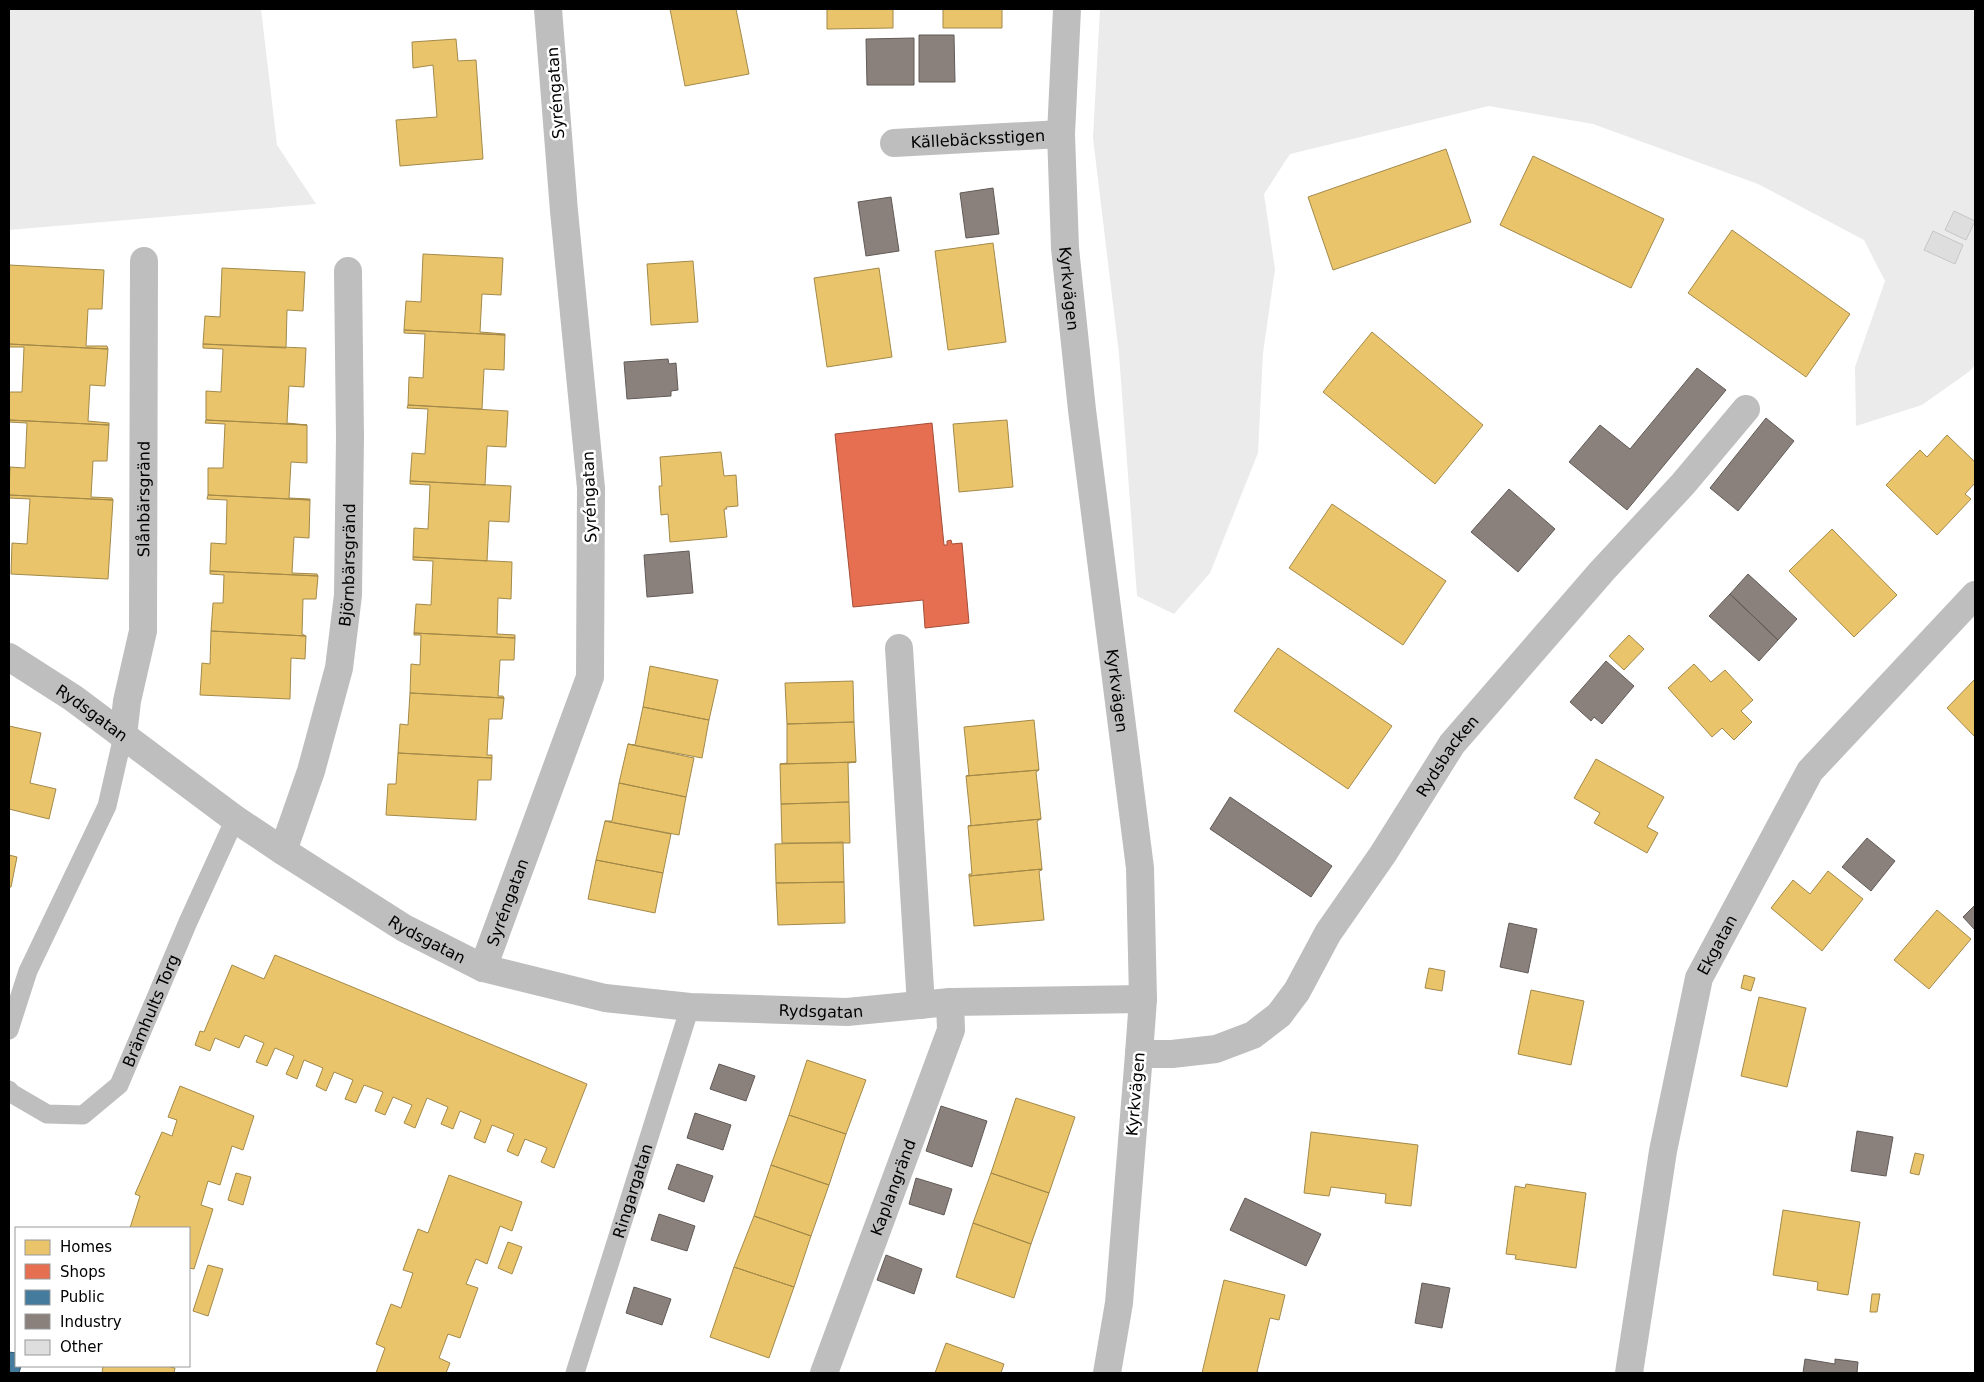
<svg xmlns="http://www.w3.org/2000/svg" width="1984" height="1382" font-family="'DejaVu Sans',sans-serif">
<rect width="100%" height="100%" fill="#fff"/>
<path fill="#ebebeb" d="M 9,9 L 261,9 L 277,145 L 316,204 L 9,230 Z
M 1100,9 L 1975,9 L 1975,365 L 1970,371 L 1922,405 L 1856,426 L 1855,367 L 1885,281 L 1864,240 L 1758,184 L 1593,124 L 1489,106 L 1290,154 L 1264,194 L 1275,269 L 1263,353 L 1258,453 L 1210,573 L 1174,614 L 1137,596 L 1119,354 L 1093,138 Z"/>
<path fill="#e9c46a" stroke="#a3894a" d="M 670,9 L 736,9 L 749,74 L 685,86 Z
M 827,9 L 893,9 L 893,28 L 827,29 Z
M 943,9 L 1002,9 L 1002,28 L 943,28 Z
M 456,39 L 458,61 L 476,60 L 483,159 L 400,166 L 396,120 L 437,117 L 433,65 L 413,68 L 412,42 Z
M 1446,149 L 1471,222 L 1333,270 L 1308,197 Z
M 1533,156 L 1664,219 L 1631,288 L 1500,225 Z
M 1732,230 L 1850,314 L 1806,377 L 1688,293 Z
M 993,243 L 1006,342 L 948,350 L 935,251 Z
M 423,254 L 503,258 L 501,295 L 482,294 L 480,332 L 505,334 L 505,335 L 404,330 L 406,301 L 421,302 Z
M 693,261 L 698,322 L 651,325 L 647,264 Z
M 9,265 L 104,270 L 102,309 L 88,309 L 86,346 L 107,346 L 108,349 L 9,344 Z
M 222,268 L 305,272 L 303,311 L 287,310 L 286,348 L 203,344 L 205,316 L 220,317 Z
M 879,268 L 892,357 L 827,367 L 814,278 Z
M 404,330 L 505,335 L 504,370 L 484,369 L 482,409 L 408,405 L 409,377 L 423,378 L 425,334 L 404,333 Z
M 1372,332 L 1483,425 L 1435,484 L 1323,392 Z
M 9,344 L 108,349 L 105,386 L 90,385 L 88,421 L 109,423 L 109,425 L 9,420 L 9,392 L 22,392 L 24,347 L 9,347 Z
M 203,344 L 306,348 L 304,387 L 289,386 L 287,423 L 307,425 L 206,420 L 206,391 L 221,392 L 223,349 L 203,348 Z
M 408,405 L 508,411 L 506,447 L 487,446 L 485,485 L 410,481 L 412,453 L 425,454 L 428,409 L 407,408 Z
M 9,420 L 109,425 L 107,461 L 93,461 L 91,497 L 112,498 L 113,500 L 9,495 L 10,467 L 25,468 L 27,423 L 9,422 Z
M 206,420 L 307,425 L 307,463 L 291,462 L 289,498 L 310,499 L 310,500 L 208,495 L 208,468 L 223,468 L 225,424 L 205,423 Z
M 1007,420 L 1013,487 L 959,492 L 953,424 Z
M 1947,435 L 1975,462 L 1975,483 L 1965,494 L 1971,499 L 1937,535 L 1886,485 L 1920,450 L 1927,457 Z
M 721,452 L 724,476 L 736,475 L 738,506 L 726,507 L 727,509 L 724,509 L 727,537 L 670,542 L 668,514 L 661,515 L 659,486 L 662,486 L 660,457 Z
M 410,481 L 511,486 L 509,522 L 489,521 L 487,561 L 413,557 L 414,528 L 428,529 L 430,485 L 410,484 Z
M 9,495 L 113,500 L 108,579 L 11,574 L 12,543 L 27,544 L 30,499 L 9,498 Z
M 208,495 L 310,500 L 309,538 L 294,537 L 292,573 L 317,574 L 318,576 L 210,571 L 211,543 L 226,544 L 227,500 L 207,499 Z
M 1332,504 L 1446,581 L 1403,645 L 1289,568 Z
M 1832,529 L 1897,595 L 1854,637 L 1789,571 Z
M 413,557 L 512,562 L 511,599 L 498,598 L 497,634 L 515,635 L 515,638 L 414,633 L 416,604 L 431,605 L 433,561 L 413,560 Z
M 210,571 L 318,576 L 316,599 L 303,599 L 302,634 L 306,636 L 211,631 L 213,603 L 223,603 L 224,575 L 210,574 Z
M 211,631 L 306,636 L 305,659 L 291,658 L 290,699 L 200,695 L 202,663 L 210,664 Z
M 414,633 L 515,638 L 514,660 L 500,660 L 498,696 L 503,696 L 504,698 L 410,693 L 411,664 L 420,665 L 421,635 L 414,635 Z
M 1629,635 L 1644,649 L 1624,670 L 1609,656 Z
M 1278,648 L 1392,726 L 1348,789 L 1234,711 Z
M 1694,664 L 1711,682 L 1725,670 L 1753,700 L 1741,711 L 1752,722 L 1734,740 L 1722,728 L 1712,737 L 1668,688 Z
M 650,666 L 718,680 L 709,720 L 643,707 Z
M 1975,679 L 1975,737 L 1947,708 Z
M 853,681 L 854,722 L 787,724 L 785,683 Z
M 410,693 L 504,698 L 502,719 L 489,719 L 487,755 L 492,755 L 492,758 L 398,753 L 400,724 L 408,725 Z
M 643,707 L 709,720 L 702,758 L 628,744 L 635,745 Z
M 1034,720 L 1039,770 L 966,776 L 969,775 L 964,727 Z
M 854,722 L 856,762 L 780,764 L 787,763 L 787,724 Z
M 9,726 L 41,733 L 30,783 L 56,789 L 49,819 L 9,809 Z
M 628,744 L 694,758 L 686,797 L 619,783 Z
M 398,753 L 492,758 L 491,780 L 478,780 L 476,820 L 386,815 L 388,784 L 396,784 Z
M 1596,759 L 1664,797 L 1647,827 L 1658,833 L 1647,853 L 1594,823 L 1600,813 L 1574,798 Z
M 856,762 L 848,763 L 849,802 L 781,804 L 780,764 Z
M 1039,770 L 1036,772 L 1041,819 L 968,826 L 971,825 L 966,776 Z
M 619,783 L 686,797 L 679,835 L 605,821 L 612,821 Z
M 849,802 L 850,843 L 782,843 L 781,804 Z
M 1041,819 L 1037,821 L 1042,869 L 969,876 L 969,874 L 972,874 L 968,826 Z
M 605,821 L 671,834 L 663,873 L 596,860 Z
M 843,842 L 844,882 L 776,883 L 775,844 Z
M 9,855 L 17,857 L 11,887 L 9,887 Z
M 596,860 L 663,873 L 655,913 L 588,899 Z
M 1042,869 L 1042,870 L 1039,871 L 1044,920 L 974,926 L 969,876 Z
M 1828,871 L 1863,899 L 1822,951 L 1771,908 L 1793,880 L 1810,894 Z
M 844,882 L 845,923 L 778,925 L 776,883 Z
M 1937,910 L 1971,939 L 1929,989 L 1894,960 Z
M 275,955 L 587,1084 L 554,1168 L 541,1162 L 547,1148 L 525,1139 L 518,1156 L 507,1151 L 514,1134 L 492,1125 L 485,1143 L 474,1138 L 481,1120 L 460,1111 L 453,1129 L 441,1124 L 448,1107 L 427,1098 L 415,1128 L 404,1123 L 412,1105 L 393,1097 L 385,1115 L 375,1111 L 383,1092 L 364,1085 L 356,1103 L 345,1099 L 353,1080 L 334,1072 L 326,1091 L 316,1086 L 323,1068 L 304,1060 L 297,1079 L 286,1074 L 294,1056 L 275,1048 L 267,1066 L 256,1062 L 264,1043 L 245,1035 L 239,1048 L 215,1038 L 210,1051 L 195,1045 L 200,1031 L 204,1032 L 232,965 L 264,979 Z
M 1429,968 L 1445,971 L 1442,991 L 1425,988 Z
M 1744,975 L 1755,978 L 1751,991 L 1741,988 Z
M 1531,990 L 1584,1001 L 1571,1065 L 1518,1054 Z
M 1759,997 L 1806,1008 L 1787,1087 L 1741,1076 Z
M 807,1060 L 866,1080 L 846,1134 L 789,1115 Z
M 180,1086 L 254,1116 L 243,1150 L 232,1146 L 220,1185 L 208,1181 L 201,1205 L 213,1209 L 194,1269 L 189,1268 L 189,1228 L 130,1228 L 140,1196 L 135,1194 L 162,1132 L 172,1136 L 177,1120 L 168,1117 Z
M 1016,1098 L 1075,1117 L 1049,1193 L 991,1173 Z
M 789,1115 L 846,1134 L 829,1185 L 771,1165 Z
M 1311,1132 L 1418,1145 L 1411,1206 L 1385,1203 L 1386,1194 L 1331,1187 L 1329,1196 L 1304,1193 Z
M 1915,1153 L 1924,1155 L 1919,1175 L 1910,1173 Z
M 771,1165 L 829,1185 L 811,1236 L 754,1216 Z
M 236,1173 L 251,1177 L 243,1205 L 228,1200 Z
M 991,1173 L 1049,1193 L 1031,1244 L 973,1223 Z
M 449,1175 L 522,1202 L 512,1231 L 500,1226 L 487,1264 L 476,1259 L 466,1284 L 478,1288 L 460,1338 L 448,1334 L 439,1358 L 450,1363 L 446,1373 L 376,1373 L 385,1348 L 376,1344 L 391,1304 L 401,1308 L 413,1273 L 403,1270 L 418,1229 L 428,1233 Z
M 1526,1184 L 1586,1193 L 1576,1268 L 1515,1259 L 1516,1255 L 1506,1254 L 1515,1186 L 1525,1188 Z
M 1783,1210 L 1860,1222 L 1848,1295 L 1817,1290 L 1818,1282 L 1773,1275 Z
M 754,1216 L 811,1236 L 794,1287 L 734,1267 Z
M 973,1223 L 1031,1244 L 1014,1298 L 956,1277 Z
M 508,1242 L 522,1247 L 512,1274 L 498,1268 Z
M 208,1265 L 223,1269 L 208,1316 L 193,1311 Z
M 734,1267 L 794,1287 L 769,1358 L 710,1337 Z
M 1224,1280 L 1285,1295 L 1279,1320 L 1270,1318 L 1257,1372 L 1261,1373 L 1202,1373 Z
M 1872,1294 L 1880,1294 L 1877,1312 L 1870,1312 Z
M 946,1343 L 1004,1364 L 1001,1373 L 935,1373 Z
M 103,1366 L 167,1366 L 175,1368 L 174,1373 L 102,1373 Z"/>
<path fill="#e76f51" stroke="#a24e39" d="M 932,423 L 944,545 L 947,545 L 947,541 L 951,540 L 952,544 L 962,543 L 969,623 L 925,628 L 923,600 L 853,607 L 835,434 Z"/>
<path fill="#457b9d" stroke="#30566e" d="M 9,1352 L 16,1353 L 16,1366 L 21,1366 L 19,1373 L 9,1373 Z"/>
<path fill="#8a817c" stroke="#615a57" d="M 919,35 L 954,35 L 955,82 L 919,82 Z
M 914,38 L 914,85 L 867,85 L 866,39 Z
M 993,188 L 999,234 L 966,238 L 960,193 Z
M 891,197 L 899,251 L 866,256 L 858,202 Z
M 668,359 L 669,364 L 676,363 L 678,390 L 671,391 L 671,396 L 627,399 L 624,362 Z
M 1697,368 L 1726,390 L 1627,510 L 1569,462 L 1600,425 L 1630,449 Z
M 1766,418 L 1794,441 L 1738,511 L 1710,488 Z
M 1509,489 L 1555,529 L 1518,572 L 1471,532 Z
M 689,551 L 693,593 L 647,597 L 644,555 Z
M 1748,574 L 1797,619 L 1778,640 L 1730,594 Z
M 1730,594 L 1778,640 L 1759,661 L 1709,616 Z
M 1606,661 L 1634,686 L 1602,724 L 1594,717 L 1591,721 L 1570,702 Z
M 1230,797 L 1332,866 L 1311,897 L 1210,829 Z
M 1867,838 L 1895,861 L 1871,891 L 1842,867 Z
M 1975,905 L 1975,930 L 1963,917 Z
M 1509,923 L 1537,929 L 1528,973 L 1500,967 Z
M 719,1064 L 755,1076 L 746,1101 L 710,1089 Z
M 941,1106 L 987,1121 L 972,1167 L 926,1151 Z
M 695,1113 L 731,1125 L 723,1150 L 687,1138 Z
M 1857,1131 L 1893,1137 L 1886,1176 L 1851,1171 Z
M 677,1164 L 713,1176 L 704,1202 L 668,1189 Z
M 916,1178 L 952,1189 L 944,1215 L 909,1204 Z
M 1245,1198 L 1321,1234 L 1306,1266 L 1230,1230 Z
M 659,1214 L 695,1226 L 687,1251 L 651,1240 Z
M 886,1255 L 922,1269 L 914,1294 L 877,1280 Z
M 1422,1283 L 1450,1288 L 1442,1328 L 1415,1323 Z
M 634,1287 L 671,1299 L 662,1325 L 626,1313 Z
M 1805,1359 L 1835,1364 L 1835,1359 L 1858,1362 L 1857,1373 L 1803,1373 Z"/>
<path fill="#dedede" stroke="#c6c6c6" d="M 1954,211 L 1975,221 L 1966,240 L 1945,230 Z
M 1933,231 L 1963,245 L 1955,264 L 1924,250 Z"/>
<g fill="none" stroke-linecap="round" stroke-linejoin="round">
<g stroke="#bebebe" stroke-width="19">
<path d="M 9,1030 L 28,971 L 107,806 L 123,736"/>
<path id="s1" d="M 9,1090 L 11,1093 L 47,1114 L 83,1115 L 119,1085 L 188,922 L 235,819"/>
<path id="s2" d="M 575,1373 L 690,1007"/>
</g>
<g stroke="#bebebe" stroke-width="28">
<path id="s3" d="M 894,143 L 1061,134"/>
<path d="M 899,648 L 921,1005"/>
<path id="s4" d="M 9,657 L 73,698 L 235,819 L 283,851 L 404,928 L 483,968 L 605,998 L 690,1007 L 847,1012 L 950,1002 L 1143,999"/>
<path id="s5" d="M 123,736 L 127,701 L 143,631 L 144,261"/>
<path id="s6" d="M 283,851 L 311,771 L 339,668 L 348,595 L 350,437 L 348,271"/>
<path id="s7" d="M 483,968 L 590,677 L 591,488 L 564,211 L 548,9"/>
<path id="s8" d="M 1139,1054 L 1172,1054 L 1216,1049 L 1253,1035 L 1279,1015 L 1297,991 L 1328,933 L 1383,854 L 1452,744 L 1602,571 L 1683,484 L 1746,409"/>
<path id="s9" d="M 824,1373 L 951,1030 L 950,1002"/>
<path id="s10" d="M 1629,1373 L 1663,1151 L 1699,978 L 1810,771 L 1975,595"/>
</g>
<path stroke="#bebebe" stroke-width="28" id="s11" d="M 1067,9 L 1061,134 L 1065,248 L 1082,410 L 1140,868 L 1143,999 L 1139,1054 L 1119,1303 L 1107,1373"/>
</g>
<g text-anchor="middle" stroke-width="5" stroke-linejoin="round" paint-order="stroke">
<g font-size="16" fill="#000" stroke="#fff">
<text transform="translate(555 93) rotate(-94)" y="6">Syréngatan</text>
<text dy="6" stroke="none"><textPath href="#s3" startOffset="84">Källebäcksstigen</textPath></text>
<text dy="6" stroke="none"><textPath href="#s11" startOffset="280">Kyrkvägen</textPath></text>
<text transform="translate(589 497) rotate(-92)" y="6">Syréngatan</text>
<text dy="6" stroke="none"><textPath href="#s5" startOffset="239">Slånbärsgränd</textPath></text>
<text dy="6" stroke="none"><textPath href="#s6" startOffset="295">Björnbärsgränd</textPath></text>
<text dy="6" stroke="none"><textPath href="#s11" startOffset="685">Kyrkvägen</textPath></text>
<text dy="6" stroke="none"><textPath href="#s4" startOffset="100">Rydsgatan</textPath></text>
<text dy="6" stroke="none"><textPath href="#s8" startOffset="459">Rydsbacken</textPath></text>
<text dy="6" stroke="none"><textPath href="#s7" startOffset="70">Syréngatan</textPath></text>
<text dy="6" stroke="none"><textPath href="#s4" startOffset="505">Rydsgatan</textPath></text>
<text dy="6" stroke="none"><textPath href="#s10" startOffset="439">Ekgatan</textPath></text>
<text dy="6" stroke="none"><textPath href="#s4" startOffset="910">Rydsgatan</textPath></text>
<text dy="6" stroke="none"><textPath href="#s1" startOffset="209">Brämhults Torg</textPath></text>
<text transform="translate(1135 1094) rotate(-85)" y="6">Kyrkvägen</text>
<text dy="6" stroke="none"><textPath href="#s9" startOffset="198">Kaplangränd</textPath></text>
<text dy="6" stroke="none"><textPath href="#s2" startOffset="191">Ringargatan</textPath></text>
</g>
</g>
<rect width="1984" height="1382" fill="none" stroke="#000000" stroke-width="20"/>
<rect x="15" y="1227" width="175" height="140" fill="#ffffff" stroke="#999999"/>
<rect x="25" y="1240" width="25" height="15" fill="#e9c46a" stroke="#999999"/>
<text x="60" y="1252" font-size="15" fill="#000000">Homes</text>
<rect x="25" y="1264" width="25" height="15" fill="#e76f51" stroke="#999999"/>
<text x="60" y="1277" font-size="15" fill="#000000">Shops</text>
<rect x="25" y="1290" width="25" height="15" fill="#457b9d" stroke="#999999"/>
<text x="60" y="1302" font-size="15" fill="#000000">Public</text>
<rect x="25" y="1314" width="25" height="15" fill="#8a817c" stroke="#999999"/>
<text x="60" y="1327" font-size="15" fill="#000000">Industry</text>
<rect x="25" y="1340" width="25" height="15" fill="#dedede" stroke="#999999"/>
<text x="60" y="1352" font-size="15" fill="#000000">Other</text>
</svg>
